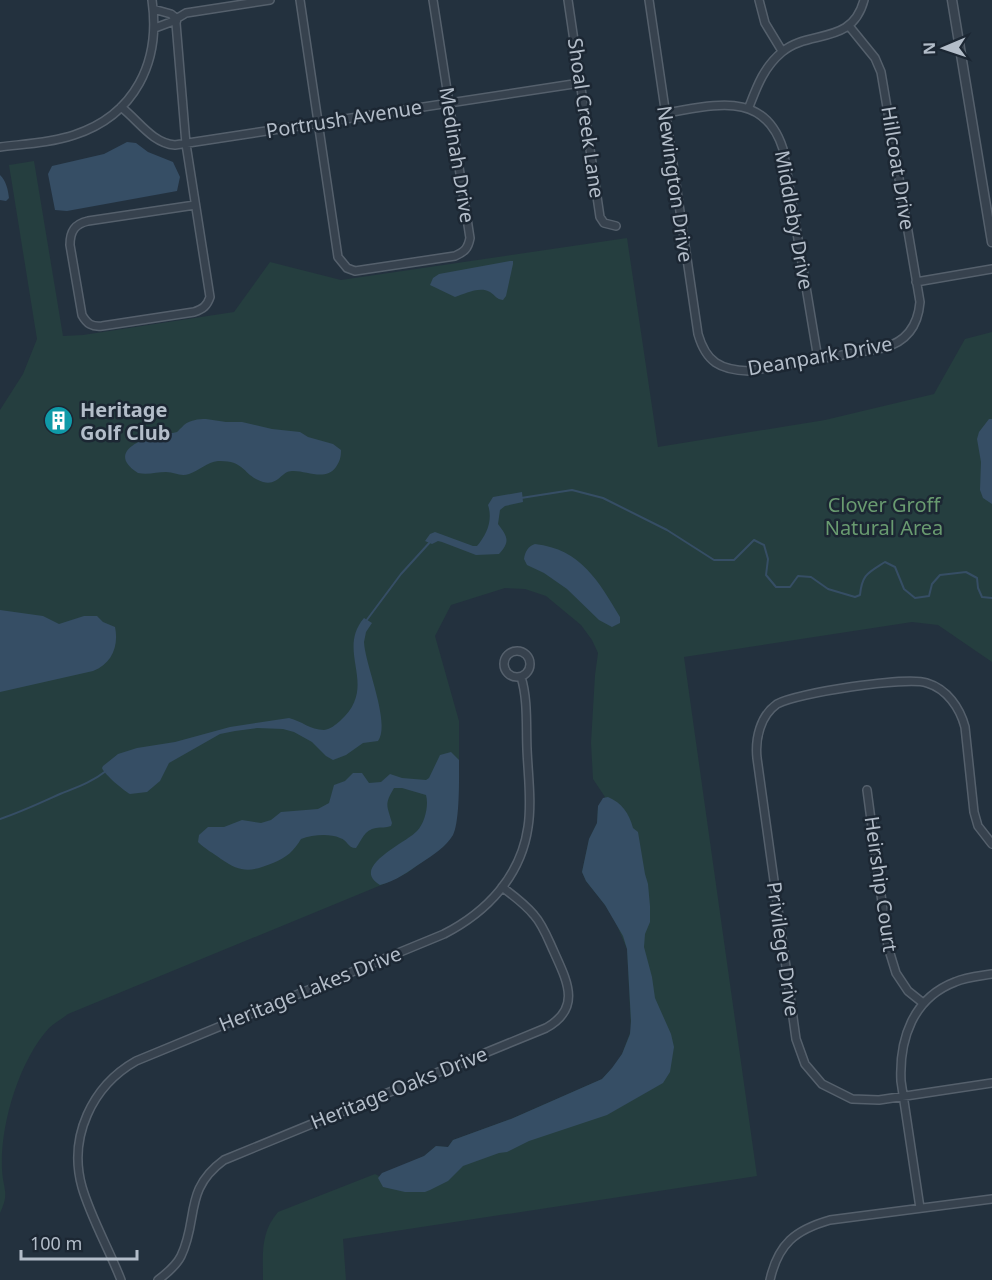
<svg xmlns="http://www.w3.org/2000/svg" width="992" height="1280" font-family="'Noto Sans',sans-serif">
<rect width="100%" height="100%" fill="#23313e"/>
<path fill="#253e3f" d="M 34,161 L 63,336 L 83,335 L 234,312 L 270,262 L 341,280 L 627,238 L 658,447 L 825,420 L 934,394 L 965,339 L 992,332 L 992,662 L 938,625 L 912,622 L 684,657 L 757,1176 L 343,1239 L 346,1280 L 263,1280 C 263,1254 260,1233 278,1212 L 375,1174 L 379,1176 L 424,1156 L 436,1146 L 448,1147 L 453,1140 L 511,1119 L 602,1079 L 618,1062 L 622,1054 L 631,1030 L 627,949 L 616,923 L 605,905 L 586,881 L 582,872 L 589,839 L 597,823 L 598,806 L 605,797 L 593,779 L 591,743 L 595,675 L 598,653 L 592,640 L 581,625 L 546,596 L 525,589 L 505,588 L 451,605 L 435,636 L 459,721 L 459,782 L 456,820 L 454,832 L 444,846 L 407,873 L 391,881 L 68,1014 C 62,1019 54,1023 49,1028 C 19,1061 0,1125 2,1169 C 3,1190 10,1192 0,1213 L 0,410 L 23,374 L 37,339 L 9,165 Z"/>
<path fill="#364e65" d="M 127,142 L 136,143 L 148,152 L 173,162 L 180,177 L 177,191 L 67,211 L 55,210 L 48,174 L 52,166 L 104,154 Z
M 0,175 C 6,181 8,189 9,198 L 6,201 L 0,200 Z
M 510,261 L 513,261 L 513,264 L 506,296 L 503,300 C 496,299 496,296 490,292 C 479,286 465,294 455,297 L 430,285 L 433,278 L 439,274 Z
M 206,419 L 226,422 L 242,422 L 272,429 L 300,432 L 308,437 L 333,444 L 341,450 C 341,457 340,461 336,467 C 325,482 306,470 292,471 C 281,471 279,486 263,482 C 243,476 246,460 218,461 C 207,462 199,471 189,474 C 180,477 175,472 166,472 C 157,472 148,475 138,473 C 107,453 139,440 159,434 C 164,432 172,434 177,432 C 178,431 183,426 184,425 C 190,420 198,419 206,419 Z
M 989,419 L 992,419 L 992,504 L 983,498 L 980,490 L 981,462 L 977,439 L 979,432 Z
M 522,492 L 523,502 L 505,506 L 500,510 L 498,524 C 507,536 511,541 499,554 L 476,555 L 442,542 L 438,541 L 432,544 L 425,541 L 430,534 L 435,532 L 473,546 L 477,546 C 487,534 493,520 488,505 L 493,497 Z
M 535,544 C 581,549 599,582 620,617 L 620,623 L 612,627 L 599,620 L 567,589 L 544,573 L 527,565 L 524,559 C 525,552 528,546 535,544 Z
M 0,610 L 43,616 L 59,624 L 84,616 L 97,616 L 103,622 L 115,627 C 119,646 112,664 93,671 L 0,692 Z
M 364,618 L 372,623 L 366,632 L 364,642 C 365,665 391,723 378,741 L 363,743 L 346,755 L 333,760 L 326,756 L 312,742 L 294,732 L 283,729 L 257,728 L 235,731 L 220,734 L 169,763 L 160,781 L 147,792 L 130,794 C 123,790 105,775 102,768 L 103,766 L 118,754 L 137,748 L 175,742 L 230,727 L 289,718 C 302,721 310,730 324,730 C 331,729 335,725 340,721 C 380,686 335,652 364,618 Z
M 451,752 L 459,760 C 459,777 460,821 453,835 C 446,847 433,855 421,863 C 409,871 396,881 380,885 C 349,867 406,843 417,831 C 425,823 429,805 426,795 L 402,788 L 394,788 C 384,805 387,805 392,823 L 391,826 C 386,828 381,827 376,828 C 364,830 362,840 356,848 C 347,848 348,840 340,838 C 329,833 312,835 301,839 C 294,851 286,858 273,863 C 251,872 241,873 221,859 C 213,853 205,849 198,842 L 199,835 L 208,827 L 224,827 L 242,820 L 261,823 L 271,820 L 281,812 L 318,809 L 329,803 L 334,785 L 345,781 L 353,773 L 362,773 L 369,783 L 381,782 L 390,774 L 402,778 L 426,780 L 429,778 L 440,755 Z
M 608,797 C 622,803 629,813 633,828 L 638,832 L 645,874 L 648,884 L 650,906 L 650,922 L 645,934 L 644,947 L 652,977 L 655,998 L 671,1034 L 674,1047 L 670,1072 L 663,1083 L 607,1115 L 529,1141 L 507,1152 L 499,1153 L 463,1166 L 448,1181 L 430,1190 L 425,1192 L 405,1192 L 383,1187 L 378,1178 L 382,1173 L 424,1156 L 436,1146 L 448,1147 L 453,1140 L 511,1119 L 602,1079 L 612,1068 L 622,1054 L 630,1034 L 631,1021 L 627,949 L 623,936 L 605,905 L 586,881 L 582,872 L 589,839 L 597,823 L 598,806 L 603,798 Z"/>
<g fill="none" stroke-linecap="round" stroke-linejoin="round">
<path stroke="#364e65" stroke-width="2" d="M 521,498 L 572,490 L 603,498 L 667,530 L 714,560 L 734,560 L 754,540 L 764,545 L 768,559 L 766,575 L 776,587 L 790,587 L 798,576 L 811,577 L 828,589 L 855,597 L 860,595 C 862,574 868,573 885,562 L 895,567 L 904,589 L 915,598 L 929,596 L 932,584 L 940,575 L 966,572 L 977,578 L 978,588 L 982,597 L 992,598
M 366,621 L 401,574 L 431,541
M 0,819 C 21,812 40,803 60,794 C 77,787 92,782 106,771"/>
<defs>
<path id="minor" d="M 300,0 L 338,257 L 347,268 L 355,271 L 455,256 C 464,252 468,249 470,238 L 433,0
M 568,0 L 600,217 L 604,223 L 616,226
M 649,0 L 698,334 C 706,362 720,370 749,371 L 883,348 C 906,342 918,326 920,302 L 881,72 L 875,58 L 849,26
M 759,0 L 765,23 L 782,51
M 153,9 L 171,14 L 177,19
M 177,19 L 176,23 L 186,144 L 210,297 C 207,306 203,309 194,312 L 102,326 C 92,327 87,324 82,315 L 70,245 C 70,231 75,224 88,221 L 195,205
M 155,28 L 171,22 L 186,13 L 270,0
M 121,107 C 139,121 152,143 175,145 L 580,83
M 749,107 C 757,86 764,67 782,52 C 809,29 852,46 864,0
M 665,113 C 713,106 764,89 783,149 L 818,359
M 0,147 C 24,144 50,143 74,135 C 135,115 161,62 152,0
M 916,282 L 992,269
M504 664a13 13 0 1 1 26 0a13 13 0 1 1-26 0Z
M 867,790 L 888,947 L 896,973 L 908,991 L 923,1003
M 992,844 L 978,826 L 974,812 L 965,727 C 960,708 947,689 927,683 C 907,676 796,693 777,704 C 760,716 755,739 757,758 L 796,1039 L 805,1064 L 822,1084 L 852,1099 L 879,1100 L 992,1083
M 920,1208 L 901,1081 C 899,1039 913,998 955,982 C 966,977 980,976 992,974
M 121,1280 C 109,1249 91,1218 82,1187 C 68,1137 92,1086 136,1061 L 444,934 C 487,912 521,876 528,827 C 532,802 528,775 527,749 C 526,726 528,699 521,677
M 158,1280 C 166,1274 176,1266 181,1256 C 199,1219 183,1190 224,1160 L 546,1028 C 582,1008 567,981 554,952 C 548,939 543,925 534,915 C 525,904 514,896 502,887
M 770,1280 C 778,1244 795,1230 830,1220 L 992,1199"/>
<path id="tertiary" d="M 952,0 L 992,242"/>
</defs>
<use href="#minor" stroke="#55606c" stroke-width="10"/>
<use href="#tertiary" stroke="#55606c" stroke-width="11"/>
<use href="#minor" stroke="#37424e" stroke-width="7"/>
<use href="#tertiary" stroke="#37424e" stroke-width="8"/>
</g>
<defs>
<symbol id="building-disc" viewBox="-11 -11 22 22"><circle r="9.5" fill="#0f9aa8" stroke="#1c2733"/><path d="M-4-6H4V6H1V3H-1V6H-4ZM-2.5-4.3h1.7v1.8h-1.7ZM.8-4.3h1.7v1.8H.8ZM-2.5-1h1.7V.8h-1.7ZM.8-1h1.7V.8H.8Z" fill="#fff"/></symbol>
</defs>
<g fill-rule="evenodd">
<use href="#building-disc" x="42" y="404" width="33" height="33"/>
</g>
<g text-anchor="middle" stroke-width="5" stroke-linejoin="round" paint-order="stroke">
<g font-size="20" fill="#b3bdc9" stroke="#1c2733">
<text transform="translate(586 118) rotate(82)" y="7">Shoal Creek Lane</text>
<text transform="translate(344 119) rotate(-9)" y="7">Portrush Avenue</text>
<text transform="translate(457 155) rotate(81)" y="7">Medinah Drive</text>
<text transform="translate(898 168) rotate(81)" y="7">Hillcoat Drive</text>
<text transform="translate(675 184) rotate(82)" y="7">Newington Drive</text>
<text transform="translate(794 220) rotate(80)" y="7">Middleby Drive</text>
<text transform="translate(820 356) rotate(-10)" y="7">Deanpark Drive</text>
<text transform="translate(881 884) rotate(82)" y="7">Heirship Court</text>
<text transform="translate(783 949) rotate(82)" y="7">Privilege Drive</text>
<text transform="translate(310 989) rotate(-22)" y="7">Heritage Lakes Drive</text>
<text transform="translate(399 1088) rotate(-22)" y="7">Heritage Oaks Drive</text>
</g>
<g font-size="20" font-weight="bold" fill="#b3bdc9" stroke="#1c2733" text-anchor="start">
<text x="80" y="417">Heritage<tspan x="80" dy="23">Golf Club</tspan></text>
</g>
<g font-size="20" fill="#699b70" stroke="#1c2733">
<text x="884" y="512">Clover Groff<tspan x="884" dy="23">Natural Area</tspan></text>
</g>
</g>
<g transform="translate(944 48) rotate(268)" stroke="#1c2733" stroke-width="4.5" paint-order="stroke">
<path d="M0-4.5L10 22L0 15L-10 22Z" fill="#b3bdc9"/>
<text y="-9" font-size="16" font-weight="bold" text-anchor="middle" fill="#b3bdc9">N</text>
</g>
<path d="M21 1250v9h116v-9" fill="none" stroke="#b3bdc9" stroke-width="3"/>
<text x="30" y="1250" font-size="18" fill="#b3bdc9" stroke="#1c2733" stroke-width="4.5" paint-order="stroke">100 m</text>
</svg>
